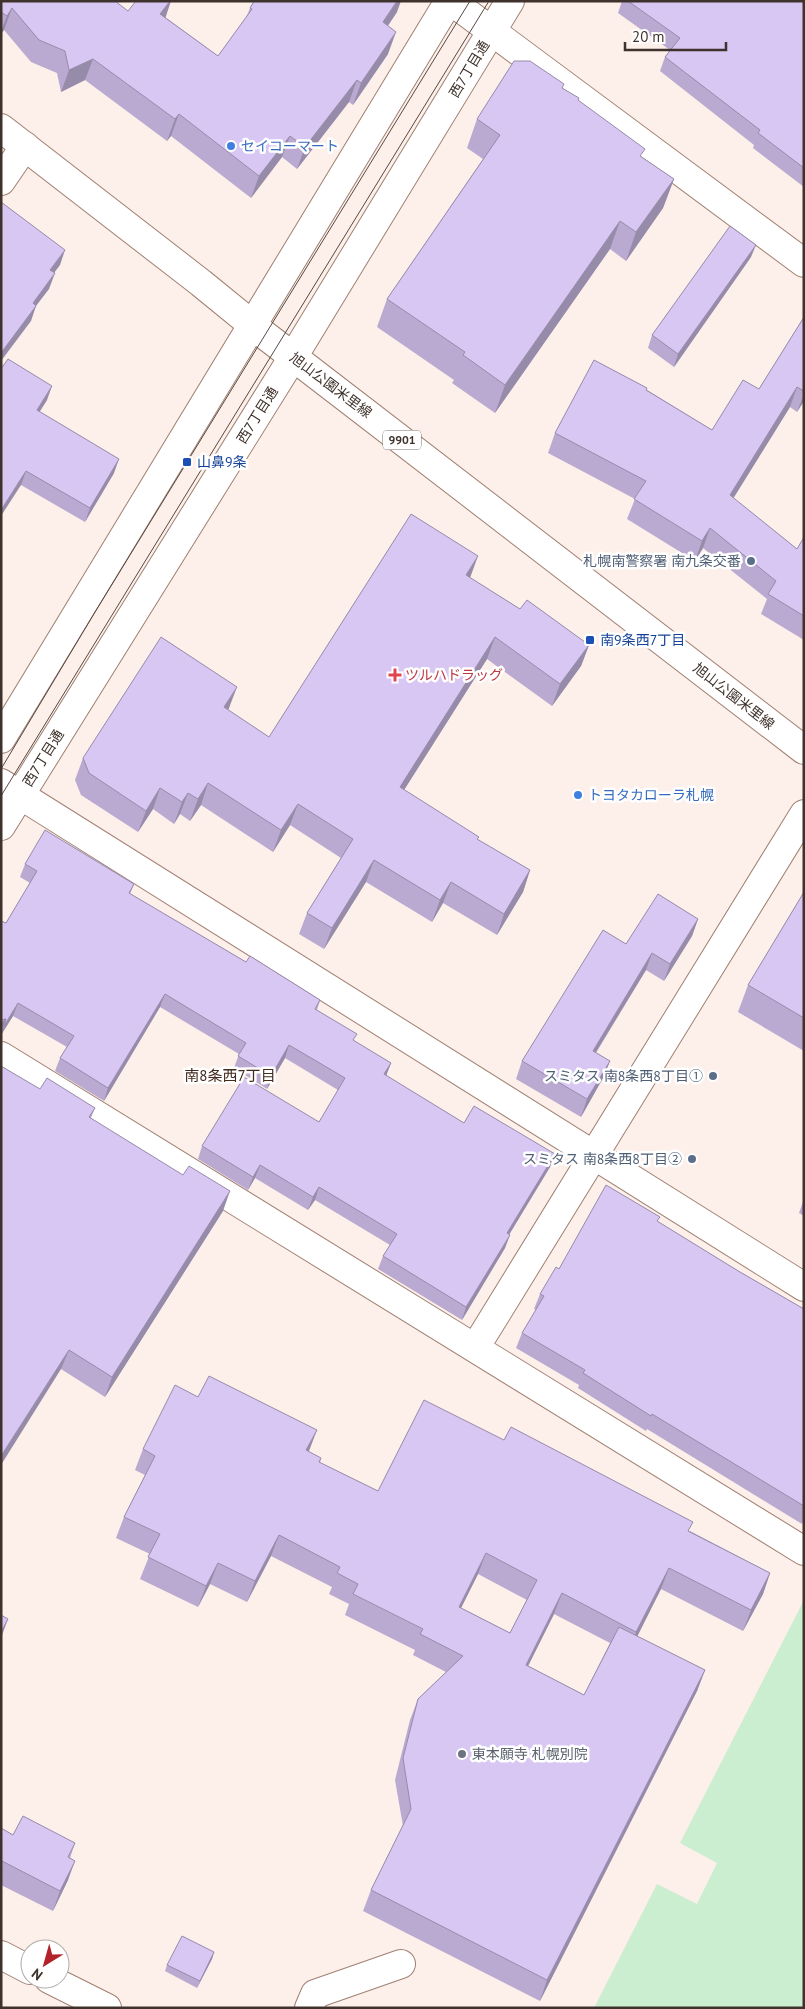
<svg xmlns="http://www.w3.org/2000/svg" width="805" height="2009" font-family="'PT Sans','Noto Sans JP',sans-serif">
<rect width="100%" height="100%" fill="#fdefe9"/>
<path fill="#cbedd0" d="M 804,1600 L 804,2008 L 594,2008 L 657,1884 L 697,1904 L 717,1863 L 680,1843 Z"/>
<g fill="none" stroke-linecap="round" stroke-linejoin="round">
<defs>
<path id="minor" d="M 451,1 L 804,263
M 1,181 L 25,146
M 1,739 L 449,1
M 1,783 L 804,1287
M 1,826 L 293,357 L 510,1
M 1,1056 L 804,1551
M 475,1348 L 804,814
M 1,1955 L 30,1970
M 49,1979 L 107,2008
M 309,2008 L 315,1994 L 401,1964"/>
<path id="major" d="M 1,128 L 201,283 L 266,336 L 804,750"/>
</defs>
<use href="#minor" stroke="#a08072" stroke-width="30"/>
<use href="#major" stroke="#a08072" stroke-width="30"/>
<use href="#minor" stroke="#fff" stroke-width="28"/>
<use href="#major" stroke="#fff" stroke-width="28"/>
<path stroke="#564943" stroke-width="1" d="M 1,769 L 95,612 L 470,1
M 1,796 L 489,1"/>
</g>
<path fill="#baaad1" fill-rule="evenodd" d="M 1,1 L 128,11 L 165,17 L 218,56 L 246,18 L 250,8 L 397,12 L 388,26 L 388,54 L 353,105 L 349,102 L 297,169 L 282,157 L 251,198 L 171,136 L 167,141 L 85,80 L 61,92 L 57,73 L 31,62 L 4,30 L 1,34 Z
M 622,1 L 804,1 L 804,187 L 753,148 L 754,145 L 660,71 L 665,57 L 670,50 L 618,13 Z
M 563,88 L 642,157 L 674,179 L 663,208 L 626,261 L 610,249 L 495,413 L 452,383 L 454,380 L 377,327 L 387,299 L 483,159 L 467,148 L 477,119 Z
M 751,257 L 674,367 L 648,348 L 652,335 Z
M 804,317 L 804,401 L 797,412 L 790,407 L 733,498 L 797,549 L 804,537 L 804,640 L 761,614 L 767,599 L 703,548 L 695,561 L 627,519 L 635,499 L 548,453 L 555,433 L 647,390 L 712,430 L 759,389 Z
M 1,369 L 47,400 L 39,412 L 114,473 L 85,522 L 21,485 Z
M 470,578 L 520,609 L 589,645 L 581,666 L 552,706 L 487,659 L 404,790 L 478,840 L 530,870 L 523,892 L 497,935 L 443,903 L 432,922 L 366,882 L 324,949 L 299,934 L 307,913 L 341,858 L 290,825 L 273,852 L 201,805 L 190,821 L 180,814 L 174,824 L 153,809 L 138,832 L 81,795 L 75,780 L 83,758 L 229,708 L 228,710 L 269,737 Z
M 25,864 L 134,884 L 130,894 L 246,962 L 320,1000 L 317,1010 L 354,1041 L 391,1063 L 386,1076 L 464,1123 L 550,1167 L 509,1235 L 505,1248 L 462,1320 L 378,1269 L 383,1256 L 390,1245 L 315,1200 L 308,1210 L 255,1178 L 248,1190 L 198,1159 L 202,1146 L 319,1122 L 338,1090 L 285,1058 L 267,1089 L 234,1068 L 239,1054 L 160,1007 L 104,1101 L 55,1071 L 60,1058 L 67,1047 L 13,1016 L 1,1035 L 1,921 L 6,923 L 30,883 L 20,877 Z
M 804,892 L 804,1051 L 738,1012 L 748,985 Z
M 698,919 L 692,936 L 664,981 L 646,970 L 596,1053 L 610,1061 L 603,1078 L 581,1117 L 516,1079 L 522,1061 L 626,944 Z
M 40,1089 L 95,1108 L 91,1118 L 223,1211 L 105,1397 L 61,1369 Z
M 804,1199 L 804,1216 L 799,1213 Z
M 658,1222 L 740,1272 L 804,1309 L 804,1520 L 802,1524 L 647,1429 L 646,1431 L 578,1388 L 579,1385 L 516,1348 L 522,1333 L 536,1310 L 534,1309 L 540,1294 L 559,1269 Z
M 143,1449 L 321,1458 L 320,1463 L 378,1491 L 690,1531 L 770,1573 L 763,1594 L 743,1631 L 661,1589 L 637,1636 L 705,1670 L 697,1691 L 540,2001 L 363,1911 L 371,1890 L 403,1826 L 395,1780 L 410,1720 L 418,1699 L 446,1672 L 413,1655 L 415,1650 L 345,1615 L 349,1604 L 329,1594 L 332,1587 L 271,1556 L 247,1602 L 210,1584 L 198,1607 L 140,1579 L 150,1554 L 116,1538 L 124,1517 L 145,1475 L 135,1470 ZM 478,1574 L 527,1600 L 510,1633 L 461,1608 ZM 554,1614 L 610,1643 L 584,1695 L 528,1666 Z
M 1,1828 L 13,1835 L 75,1843 L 70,1858 L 68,1880 L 53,1911 L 1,1885 Z
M 214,1952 L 212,1959 L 197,1988 L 165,1971 L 167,1965 Z"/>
<path fill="#978baa" d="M 170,1 L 171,1 L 165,19 L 160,14 Z
M 397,1 L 401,1 L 397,12 L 375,44 L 383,22 Z
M 12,8 L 4,30 L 1,34 L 1,31 L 7,16 Z
M 396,32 L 388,54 L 353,105 L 361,83 Z
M 93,59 L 85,80 L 61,92 L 69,70 Z
M 357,80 L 349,102 L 297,169 L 305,147 Z
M 179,114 L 171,136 L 167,141 L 175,119 Z
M 290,136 L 282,157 L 251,198 L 259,176 Z
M 674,179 L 663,208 L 626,261 L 636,232 Z
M 620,221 L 610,249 L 495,413 L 505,385 Z
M 756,245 L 751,257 L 674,367 L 678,354 Z
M 65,250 L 60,265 L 45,285 L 50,270 Z
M 55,273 L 49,289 L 36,306 L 31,321 L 1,361 L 1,353 L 33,303 Z
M 52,386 L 47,400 L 32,424 L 37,410 Z
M 797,387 L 790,407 L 723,515 L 730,495 Z
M 804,394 L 804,401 L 797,412 Z
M 119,459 L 114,473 L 85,522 L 90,508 Z
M 26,471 L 21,485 L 1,516 L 1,510 Z
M 710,528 L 703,548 L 695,561 L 702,541 Z
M 478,556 L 470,578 L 466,575 Z
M 495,637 L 487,659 L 392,809 L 400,787 Z
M 589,645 L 581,666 L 552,706 L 560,684 Z
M 237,687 L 229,708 L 216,729 L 224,707 Z
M 208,783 L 201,805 L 190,821 L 198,799 Z
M 160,788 L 153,809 L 138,832 L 146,811 Z
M 188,793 L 180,814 L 174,824 L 182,802 Z
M 298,804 L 290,825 L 273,852 L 281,830 Z
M 374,860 L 366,882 L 324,949 L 332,928 Z
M 530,870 L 523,892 L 497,935 L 504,914 Z
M 451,882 L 443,903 L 432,922 L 440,900 Z
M 698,919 L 692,936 L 664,981 L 670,964 Z
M 652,953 L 646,970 L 586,1068 L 593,1051 Z
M 165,994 L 160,1007 L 104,1101 L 108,1088 Z
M 18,1003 L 13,1016 L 1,1035 L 4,1026 Z
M 6,1019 L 1,1033 L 1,1023 Z
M 289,1045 L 285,1058 L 267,1089 L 271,1076 Z
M 610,1061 L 603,1078 L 581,1117 L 587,1099 Z
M 391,1063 L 386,1076 L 384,1074 Z
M 555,1154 L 550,1167 L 502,1246 L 507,1233 Z
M 260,1165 L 255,1178 L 248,1190 L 253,1177 Z
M 319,1187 L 315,1200 L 308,1210 L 313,1197 Z
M 230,1191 L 223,1211 L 105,1397 L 112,1377 Z
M 510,1235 L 505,1248 L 462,1320 L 466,1307 Z
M 69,1350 L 61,1369 L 1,1465 L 1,1456 Z
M 317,1430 L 309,1451 L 298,1472 L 306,1450 Z
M 279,1535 L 271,1556 L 247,1602 L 255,1581 Z
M 486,1553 L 478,1574 L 451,1628 L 459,1607 Z
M 218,1563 L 210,1584 L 198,1607 L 206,1586 Z
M 669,1568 L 661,1589 L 629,1653 L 636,1632 Z
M 770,1573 L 763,1594 L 743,1631 L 751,1610 Z
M 562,1593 L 554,1614 L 518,1686 L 526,1665 Z
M 8,1619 L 1,1638 L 1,1632 Z
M 705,1670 L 697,1691 L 540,2001 L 547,1980 Z
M 75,1861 L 68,1880 L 53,1911 L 60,1891 Z
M 214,1952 L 212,1959 L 197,1988 L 200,1981 Z"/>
<path fill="#d8c6f3" stroke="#978baa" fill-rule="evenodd" d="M 1,1 L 115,1 L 128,11 L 136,1 L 170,1 L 160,14 L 218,56 L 252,9 L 250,8 L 254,1 L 397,1 L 383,22 L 396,32 L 361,83 L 357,80 L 305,147 L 290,136 L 259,176 L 179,114 L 175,119 L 93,59 L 69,70 L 65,51 L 39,40 L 12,8 L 7,16 L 1,12 Z
M 628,1 L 804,1 L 804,168 L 758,133 L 760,130 L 665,57 L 680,38 Z
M 514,61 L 530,61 L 564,84 L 562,88 L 579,98 L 578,100 L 645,149 L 640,156 L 674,179 L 636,232 L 620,221 L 505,385 L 463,355 L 465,352 L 387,299 L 500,135 L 477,119 Z
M 1,202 L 65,250 L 50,270 L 55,273 L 33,303 L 36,306 L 1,353 Z
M 730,226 L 756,245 L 678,354 L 652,335 Z
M 804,317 L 804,391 L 797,387 L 730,495 L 797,549 L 804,537 L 804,616 L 768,594 L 776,581 L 710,528 L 702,541 L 634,499 L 646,481 L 555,433 L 594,360 L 647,388 L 646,390 L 712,430 L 743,380 L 759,389 Z
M 8,359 L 52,386 L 37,410 L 119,459 L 90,508 L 26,471 L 1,510 L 1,369 Z
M 411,514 L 478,556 L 466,575 L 520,609 L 527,600 L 589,645 L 560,684 L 495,637 L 400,787 L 479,837 L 477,839 L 530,870 L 504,914 L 451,882 L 440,900 L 374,860 L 332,928 L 307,913 L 353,839 L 298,804 L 281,830 L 208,783 L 198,799 L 188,793 L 182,802 L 160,788 L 146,811 L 89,773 L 83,758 L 161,637 L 237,687 L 224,707 L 269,737 Z
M 45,830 L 134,884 L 129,893 L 246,962 L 250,956 L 320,1000 L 315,1009 L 357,1034 L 353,1040 L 391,1063 L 384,1074 L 464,1123 L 474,1106 L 555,1154 L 507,1233 L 510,1235 L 466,1307 L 383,1256 L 397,1234 L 319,1187 L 313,1197 L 260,1165 L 253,1177 L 202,1146 L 244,1077 L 319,1122 L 345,1078 L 289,1045 L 271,1076 L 238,1056 L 246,1043 L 165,994 L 108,1088 L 60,1058 L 74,1036 L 18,1003 L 4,1026 L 6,1019 L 1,1020 L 1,921 L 6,923 L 37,871 L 25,864 Z
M 804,892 L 804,1018 L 748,985 Z
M 658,894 L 698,919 L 670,964 L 652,953 L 593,1051 L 610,1061 L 587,1099 L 522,1061 L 603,930 L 626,944 Z
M 6,1019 L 1,1023 L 1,1020 Z
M 1,1066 L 40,1089 L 47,1078 L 95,1108 L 89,1117 L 183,1175 L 189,1166 L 230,1191 L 112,1377 L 69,1350 L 1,1456 Z
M 606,1185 L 660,1217 L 657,1221 L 740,1272 L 804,1309 L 804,1506 L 652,1414 L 651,1416 L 583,1373 L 585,1370 L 522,1333 L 544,1296 L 540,1294 L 556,1267 L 559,1269 Z
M 209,1376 L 317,1430 L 306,1450 L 321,1458 L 319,1462 L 378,1491 L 424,1400 L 504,1440 L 511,1427 L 693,1522 L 688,1531 L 770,1573 L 751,1610 L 669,1568 L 636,1632 L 562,1593 L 526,1665 L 584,1695 L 619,1627 L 705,1670 L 547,1980 L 371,1890 L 411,1809 L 403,1758 L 418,1699 L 463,1656 L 420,1634 L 423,1629 L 353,1594 L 358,1584 L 337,1573 L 340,1567 L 279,1535 L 255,1581 L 218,1563 L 206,1586 L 148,1557 L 160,1534 L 124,1517 L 155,1456 L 143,1449 L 175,1385 L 198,1397 ZM 486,1553 L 537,1580 L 510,1633 L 459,1607 Z
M 1,1615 L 8,1619 L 1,1632 Z
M 23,1816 L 75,1843 L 68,1857 L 75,1861 L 60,1891 L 2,1861 L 1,1863 L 1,1828 L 13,1835 Z
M 182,1936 L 214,1952 L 200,1981 L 167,1965 Z"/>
<g fill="#3f7fe0" stroke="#fff" stroke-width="2">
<circle cx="231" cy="146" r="5"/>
<circle cx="578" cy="795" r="5"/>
</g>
<g fill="#1a4fb4" stroke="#fff" stroke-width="2">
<rect x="182" y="457" width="10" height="10" rx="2.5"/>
<rect x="585" y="635" width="10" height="10" rx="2.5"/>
</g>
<g fill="#5c6f8a" stroke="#fff" stroke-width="2">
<circle cx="751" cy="561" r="5"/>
<circle cx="713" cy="1076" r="5"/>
<circle cx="692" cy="1159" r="5"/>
</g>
<path fill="#e0444e" stroke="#fff" stroke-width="2" d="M392.5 667.5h5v5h5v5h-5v5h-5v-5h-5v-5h5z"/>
<circle fill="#6b7280" stroke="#fff" stroke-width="2" cx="462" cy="1754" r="5"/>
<g text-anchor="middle" stroke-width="5" stroke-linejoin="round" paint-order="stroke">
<rect fill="#fff" stroke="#79706b" stroke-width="1" x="383" y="430.5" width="38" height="19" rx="4"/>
<g font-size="12" font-weight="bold" fill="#3f322c">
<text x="402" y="444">9901</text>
</g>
<g font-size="14" fill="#3f322c" stroke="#fff">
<text transform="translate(469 69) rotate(-59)" y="5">西7丁目通</text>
<text transform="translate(331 385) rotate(37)" y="5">旭山公園米里線</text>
<text transform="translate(257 415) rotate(-58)" y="5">西7丁目通</text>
<text transform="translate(734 696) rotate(38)" y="5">旭山公園米里線</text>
<text transform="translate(43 758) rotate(-58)" y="5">西7丁目通</text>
</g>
<g font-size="14" fill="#366cbe" stroke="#fff" text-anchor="start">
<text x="241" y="151">セイコーマート</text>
<text x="588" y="800">トヨタカローラ札幌</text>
</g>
<g font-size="14" fill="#164399" stroke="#fff" text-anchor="start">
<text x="197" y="467">山鼻9条</text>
<text x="600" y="645">南9条西7丁目</text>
</g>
<g font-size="14" fill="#4e5e75" stroke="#fff" text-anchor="end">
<text x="741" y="566">札幌南警察署 南九条交番</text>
<text x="703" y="1081">スミタス 南8条西8丁目①</text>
<text x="682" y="1164">スミタス 南8条西8丁目②</text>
</g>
<g font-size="14" fill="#be3a42" stroke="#fff" text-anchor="start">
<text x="405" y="680">ツルハドラッグ</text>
</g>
<g font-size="14" fill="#5b616d" stroke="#fff" text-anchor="start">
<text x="472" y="1759">東本願寺 札幌別院</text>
</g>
<g font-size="15" fill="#452b1f" stroke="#fff">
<text x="230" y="1081">南8条西7丁目</text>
</g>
</g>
<rect width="805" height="2009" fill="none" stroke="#3f322c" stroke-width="5"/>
<g transform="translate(45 1964) rotate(217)"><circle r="24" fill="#ffffff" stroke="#b2adab"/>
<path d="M0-4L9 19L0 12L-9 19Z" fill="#b3212b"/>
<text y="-8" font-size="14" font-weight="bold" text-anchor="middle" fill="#3f322c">N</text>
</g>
<path d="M625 42v8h101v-8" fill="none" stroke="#3f322c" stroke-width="2.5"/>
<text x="632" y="42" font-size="15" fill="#3f322c" stroke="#ffffff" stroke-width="4" paint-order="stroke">20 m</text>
</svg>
